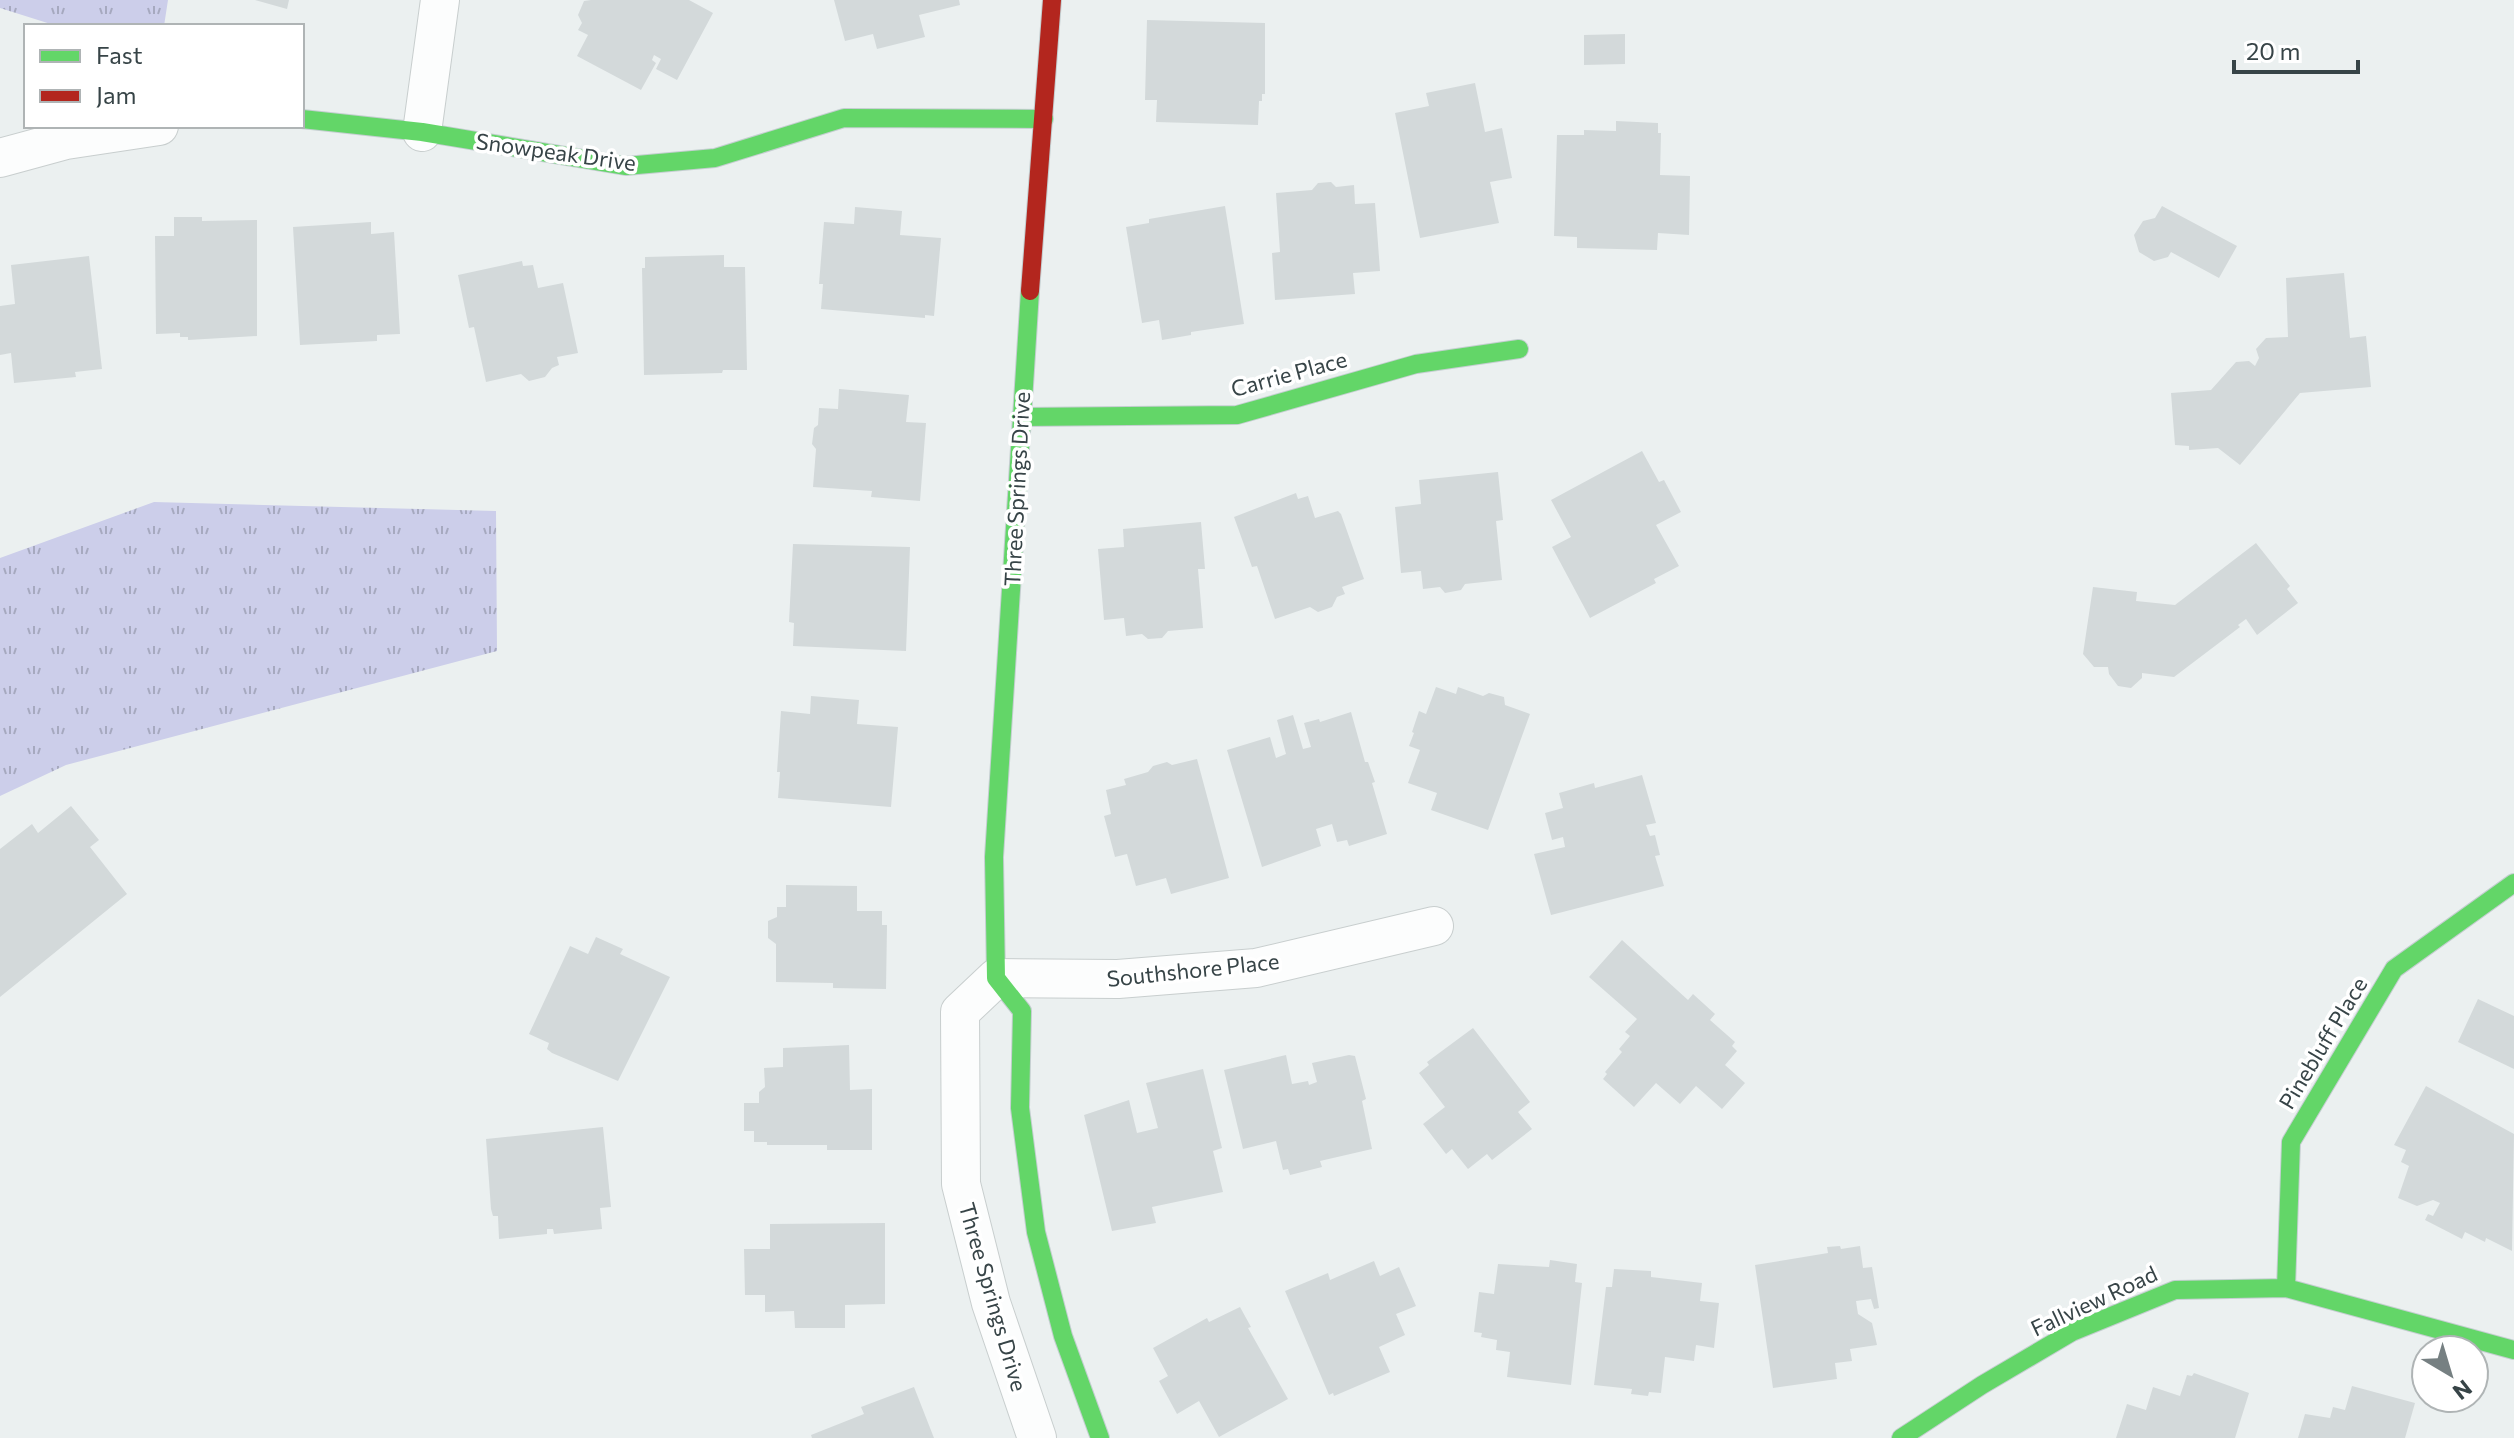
<svg xmlns="http://www.w3.org/2000/svg" width="2514" height="1438" font-family="Commissioner,sans-serif">
<defs>
<pattern id="grass-tufts" width="24" height="20" patternUnits="userSpaceOnUse" patternTransform="scale(2)"><rect width="24" height="20" fill="#ccceea"/><path d="M3 7l-1-3M5 7V3M7 7l1-3M15 17l-1-3M17 17v-4M19 17l1-3" fill="none" stroke="#a6a9bf"/></pattern>
</defs>
<rect width="100%" height="100%" fill="#ebf0f0"/>
<path fill="url(#grass-tufts)" d="M 0,0 L 168,0 L 164,26 L 57,26 L 0,8 Z
M 154,502 L 496,511 L 497,651 L 66,765 L 0,796 L 0,558 Z"/>
<path fill="#d3d9da" d="M 255,0 L 289,0 L 287,9 Z
M 591,0 L 689,0 L 713,13 L 677,80 L 656,69 L 661,59 L 654,55 L 652,60 L 656,63 L 641,90 L 577,56 L 588,35 L 578,30 L 582,23 L 578,15 L 584,1 Z
M 834,0 L 959,0 L 960,5 L 919,15 L 925,37 L 877,49 L 873,34 L 845,41 Z
M 1147,20 L 1265,23 L 1265,94 L 1262,94 L 1262,101 L 1259,101 L 1258,125 L 1156,122 L 1157,100 L 1145,100 Z
M 1625,34 L 1625,64 L 1584,65 L 1584,35 Z
M 1475,83 L 1485,132 L 1502,128 L 1512,178 L 1490,182 L 1499,223 L 1420,238 L 1395,113 L 1429,106 L 1426,93 Z
M 1616,121 L 1658,123 L 1658,133 L 1661,133 L 1660,175 L 1690,176 L 1689,235 L 1658,233 L 1657,250 L 1577,248 L 1577,237 L 1554,236 L 1557,135 L 1584,135 L 1584,130 L 1616,131 Z
M 1331,182 L 1336,187 L 1354,185 L 1355,204 L 1375,203 L 1380,271 L 1353,273 L 1355,294 L 1275,300 L 1272,253 L 1280,252 L 1276,193 L 1312,190 L 1318,183 Z
M 1225,206 L 1244,324 L 1191,332 L 1191,335 L 1162,340 L 1159,320 L 1142,323 L 1126,227 L 1149,223 L 1149,219 Z
M 2162,206 L 2237,246 L 2219,278 L 2171,252 L 2168,257 L 2154,261 L 2139,252 L 2134,235 L 2143,221 L 2155,218 Z
M 855,207 L 902,211 L 900,235 L 941,238 L 934,316 L 925,315 L 925,318 L 821,309 L 823,284 L 819,284 L 824,222 L 854,224 Z
M 174,217 L 202,217 L 202,221 L 257,220 L 257,336 L 188,340 L 188,337 L 180,337 L 180,333 L 156,334 L 155,236 L 174,236 Z
M 371,222 L 371,234 L 394,232 L 400,334 L 377,335 L 377,341 L 300,345 L 293,227 Z
M 724,255 L 724,267 L 745,267 L 747,370 L 723,370 L 722,373 L 644,375 L 642,268 L 645,268 L 645,257 Z
M 89,256 L 102,369 L 75,372 L 76,377 L 14,383 L 11,353 L 0,355 L 0,306 L 15,304 L 11,265 Z
M 522,261 L 523,266 L 533,265 L 538,288 L 563,283 L 578,353 L 557,357 L 559,365 L 552,368 L 545,377 L 529,381 L 521,374 L 486,382 L 474,327 L 469,328 L 458,275 Z
M 2344,273 L 2350,338 L 2366,336 L 2371,387 L 2300,393 L 2240,465 L 2218,448 L 2189,450 L 2189,446 L 2175,445 L 2171,393 L 2211,390 L 2236,362 L 2249,361 L 2255,366 L 2259,358 L 2256,349 L 2266,338 L 2288,337 L 2286,278 Z
M 839,389 L 909,395 L 906,422 L 926,423 L 920,501 L 871,497 L 872,491 L 813,487 L 816,449 L 812,444 L 814,428 L 818,425 L 819,408 L 838,409 Z
M 1642,451 L 1659,482 L 1664,480 L 1681,512 L 1656,525 L 1679,566 L 1654,579 L 1656,583 L 1590,618 L 1552,547 L 1571,537 L 1551,500 Z
M 1498,472 L 1503,520 L 1496,521 L 1502,580 L 1465,584 L 1461,590 L 1445,593 L 1440,587 L 1423,589 L 1421,571 L 1401,573 L 1395,507 L 1421,504 L 1419,480 Z
M 1296,493 L 1298,499 L 1308,496 L 1315,518 L 1338,511 L 1341,514 L 1364,579 L 1342,587 L 1345,594 L 1337,597 L 1332,607 L 1318,612 L 1310,607 L 1275,619 L 1257,566 L 1252,567 L 1234,517 Z
M 1201,522 L 1205,569 L 1198,569 L 1203,628 L 1168,631 L 1162,638 L 1148,639 L 1142,634 L 1126,636 L 1124,618 L 1104,620 L 1098,549 L 1124,547 L 1123,529 Z
M 2256,543 L 2290,586 L 2287,589 L 2298,603 L 2257,635 L 2246,619 L 2238,625 L 2240,627 L 2174,677 L 2142,673 L 2142,678 L 2131,688 L 2118,686 L 2109,674 L 2108,667 L 2094,667 L 2083,654 L 2093,587 L 2137,592 L 2136,601 L 2175,605 Z
M 793,544 L 910,547 L 906,651 L 793,646 L 794,623 L 789,622 Z
M 1436,687 L 1456,694 L 1458,687 L 1483,696 L 1489,693 L 1504,697 L 1505,705 L 1530,714 L 1488,830 L 1431,810 L 1437,793 L 1408,783 L 1420,750 L 1409,746 L 1414,733 L 1412,732 L 1419,711 L 1426,714 Z
M 811,696 L 859,700 L 857,724 L 898,727 L 891,807 L 778,798 L 780,772 L 777,772 L 781,711 L 810,714 Z
M 1351,712 L 1365,762 L 1368,762 L 1375,782 L 1372,783 L 1387,834 L 1349,846 L 1347,840 L 1337,842 L 1332,824 L 1316,829 L 1321,846 L 1262,867 L 1227,750 L 1270,737 L 1276,758 L 1286,754 L 1277,720 L 1293,715 L 1303,749 L 1311,747 L 1304,723 L 1319,719 L 1320,722 Z
M 1197,759 L 1229,878 L 1171,894 L 1166,878 L 1136,886 L 1127,854 L 1115,857 L 1104,816 L 1111,814 L 1106,790 L 1126,785 L 1124,779 L 1148,772 L 1153,766 L 1167,762 L 1172,765 Z
M 1642,775 L 1656,823 L 1646,825 L 1650,836 L 1655,835 L 1660,855 L 1655,856 L 1664,886 L 1551,915 L 1534,854 L 1565,847 L 1563,837 L 1552,840 L 1545,813 L 1563,808 L 1559,793 L 1594,783 L 1595,788 Z
M 71,806 L 99,840 L 90,847 L 127,894 L 0,997 L 0,849 L 32,824 L 38,833 Z
M 786,885 L 857,886 L 857,911 L 882,911 L 882,925 L 887,925 L 886,989 L 833,988 L 833,983 L 776,982 L 776,944 L 768,938 L 768,921 L 777,917 L 777,907 L 786,907 Z
M 596,937 L 623,949 L 620,954 L 670,977 L 618,1081 L 552,1053 L 547,1049 L 549,1043 L 529,1034 L 570,946 L 588,954 Z
M 1622,940 L 1688,1000 L 1693,994 L 1715,1014 L 1710,1020 L 1735,1042 L 1732,1046 L 1737,1051 L 1725,1065 L 1745,1083 L 1722,1109 L 1696,1086 L 1680,1104 L 1656,1083 L 1634,1107 L 1603,1079 L 1607,1074 L 1605,1072 L 1622,1052 L 1619,1049 L 1630,1036 L 1625,1032 L 1637,1019 L 1589,977 Z
M 2478,999 L 2514,1016 L 2514,1069 L 2458,1042 Z
M 1473,1028 L 1530,1102 L 1518,1112 L 1532,1129 L 1492,1160 L 1487,1154 L 1468,1169 L 1452,1149 L 1446,1154 L 1423,1124 L 1445,1107 L 1419,1073 L 1429,1065 L 1427,1062 Z
M 849,1045 L 850,1090 L 872,1089 L 872,1150 L 827,1150 L 827,1145 L 767,1145 L 767,1142 L 754,1142 L 754,1131 L 744,1131 L 744,1103 L 759,1103 L 759,1092 L 765,1087 L 764,1068 L 783,1067 L 783,1048 Z
M 1286,1055 L 1292,1084 L 1308,1081 L 1309,1085 L 1317,1082 L 1312,1063 L 1349,1055 L 1355,1056 L 1366,1099 L 1362,1101 L 1372,1149 L 1320,1161 L 1322,1167 L 1290,1175 L 1288,1169 L 1283,1170 L 1276,1141 L 1243,1149 L 1224,1070 Z
M 1203,1069 L 1222,1148 L 1213,1151 L 1223,1192 L 1152,1207 L 1156,1223 L 1112,1231 L 1084,1115 L 1129,1100 L 1137,1133 L 1158,1128 L 1146,1083 Z
M 2426,1086 L 2514,1134 L 2512,1251 L 2486,1238 L 2485,1242 L 2465,1232 L 2462,1239 L 2425,1220 L 2428,1214 L 2433,1216 L 2440,1203 L 2433,1200 L 2417,1206 L 2398,1198 L 2409,1166 L 2401,1162 L 2406,1150 L 2394,1145 Z
M 603,1127 L 611,1207 L 600,1208 L 602,1229 L 554,1234 L 553,1229 L 547,1229 L 547,1234 L 499,1239 L 498,1216 L 493,1216 L 491,1209 L 486,1139 Z
M 885,1223 L 885,1304 L 845,1305 L 845,1328 L 795,1328 L 794,1311 L 765,1312 L 765,1295 L 745,1295 L 744,1249 L 770,1249 L 770,1224 Z
M 1840,1246 L 1841,1249 L 1860,1246 L 1863,1268 L 1872,1267 L 1879,1308 L 1874,1309 L 1871,1299 L 1856,1301 L 1858,1314 L 1872,1323 L 1877,1345 L 1850,1349 L 1852,1361 L 1835,1363 L 1837,1379 L 1773,1388 L 1755,1265 L 1828,1253 L 1827,1247 Z
M 1550,1260 L 1577,1264 L 1575,1282 L 1582,1283 L 1571,1385 L 1507,1377 L 1510,1352 L 1496,1350 L 1497,1340 L 1481,1337 L 1482,1333 L 1474,1332 L 1479,1292 L 1494,1294 L 1498,1264 L 1549,1267 Z
M 1374,1261 L 1380,1276 L 1399,1267 L 1416,1306 L 1396,1314 L 1405,1335 L 1379,1347 L 1390,1372 L 1334,1396 L 1333,1393 L 1329,1395 L 1285,1291 L 1328,1273 L 1330,1280 Z
M 1614,1269 L 1651,1271 L 1651,1277 L 1702,1283 L 1700,1301 L 1719,1303 L 1714,1348 L 1696,1345 L 1694,1361 L 1665,1357 L 1661,1393 L 1649,1392 L 1648,1396 L 1631,1394 L 1632,1389 L 1594,1385 L 1606,1287 L 1612,1287 Z
M 1240,1307 L 1251,1327 L 1248,1328 L 1288,1399 L 1219,1437 L 1199,1401 L 1177,1414 L 1159,1381 L 1168,1376 L 1153,1348 L 1207,1318 L 1209,1322 Z
M 2194,1373 L 2249,1393 L 2235,1438 L 2116,1438 L 2127,1404 L 2146,1410 L 2153,1387 L 2180,1396 L 2187,1375 L 2192,1376 Z
M 2352,1386 L 2415,1403 L 2405,1438 L 2298,1438 L 2305,1414 L 2330,1418 L 2333,1407 L 2345,1410 Z
M 914,1387 L 934,1438 L 812,1438 L 811,1435 L 864,1414 L 861,1407 Z"/>
<g fill="none" stroke-linecap="round" stroke-linejoin="round">
<defs>
<path id="street" d="M 422,132 L 440,0
M 0,158 L 66,140 L 159,126
M 1037,1438 L 991,1303 L 961,1184 L 960,1012 L 996,978 L 1118,979 L 1256,968 L 1434,926"/>
<path id="fast" d="M 302,119 L 422,132 L 626,166 L 715,158 L 844,118 L 1044,119
M 1030,291 L 994,857 L 996,978 L 1022,1011 L 1020,1108 L 1036,1232 L 1063,1336 L 1100,1438
M 1020,417 L 1237,415 L 1416,364 L 1519,349
M 2286,1288 L 2291,1142 L 2394,969 L 2514,883
M 1901,1438 L 1982,1385 L 2072,1332 L 2175,1290 L 2286,1288 L 2514,1350"/>
<path id="jam" d="M 1030,291 L 1052,0"/>
</defs>
<use href="#street" stroke="#c8cece" stroke-width="40"/>
<use href="#fast" stroke="#c4ced0" stroke-width="20"/>
<use href="#jam" stroke="#c4ced0" stroke-width="20"/>
<use href="#street" stroke="#fcfdfd" stroke-width="38"/>
<use href="#fast" stroke="#63d668" stroke-width="18"/>
<use href="#jam" stroke="#b3261e" stroke-width="18"/>
</g>
<g text-anchor="middle" stroke-width="7" stroke-linejoin="round" paint-order="stroke">
<g font-size="22" fill="#374447" stroke="#fff">
<text transform="translate(556 152) rotate(8)" y="8">Snowpeak Drive</text>
<text transform="translate(1289 374) rotate(-15)" y="8">Carrie Place</text>
<text transform="translate(1017 489) rotate(-87)" y="8">Three Springs Drive</text>
<text transform="translate(1193 970) rotate(-6)" y="8">Southshore Place</text>
<text transform="translate(2323 1043) rotate(-59)" y="8">Pinebluff Place</text>
<text transform="translate(993 1297) rotate(74)" y="8">Three Springs Drive</text>
<text transform="translate(2094 1301) rotate(-25)" y="8">Fallview Road</text>
</g>
</g>
<rect x="24" y="24" width="280" height="104" fill="#ffffff" stroke="#afb4b5" stroke-width="2"/>
<rect x="40" y="50" width="40" height="12" fill="#63d668" stroke="#afb4b5" stroke-width="2"/>
<text x="96" y="64" font-size="24" fill="#374447">Fast</text>
<rect x="40" y="90" width="40" height="12" fill="#b3261e" stroke="#afb4b5" stroke-width="2"/>
<text x="96" y="104" font-size="24" fill="#374447">Jam</text>
<g transform="translate(2450 1374) rotate(142)"><circle r="38" fill="#ffffff" stroke="#afb4b5" stroke-width="2"/>
<path d="M0-6L14 30L0 20L-14 30Z" fill="#768082"/>
<text y="-12" font-size="22" font-weight="bold" text-anchor="middle" fill="#374447">N</text>
</g>
<path d="M2234 60v12h124v-12" fill="none" stroke="#374447" stroke-width="4"/>
<text x="2246" y="60" font-size="24" fill="#374447" stroke="#ffffff" stroke-width="6" paint-order="stroke">20 m</text>
</svg>
